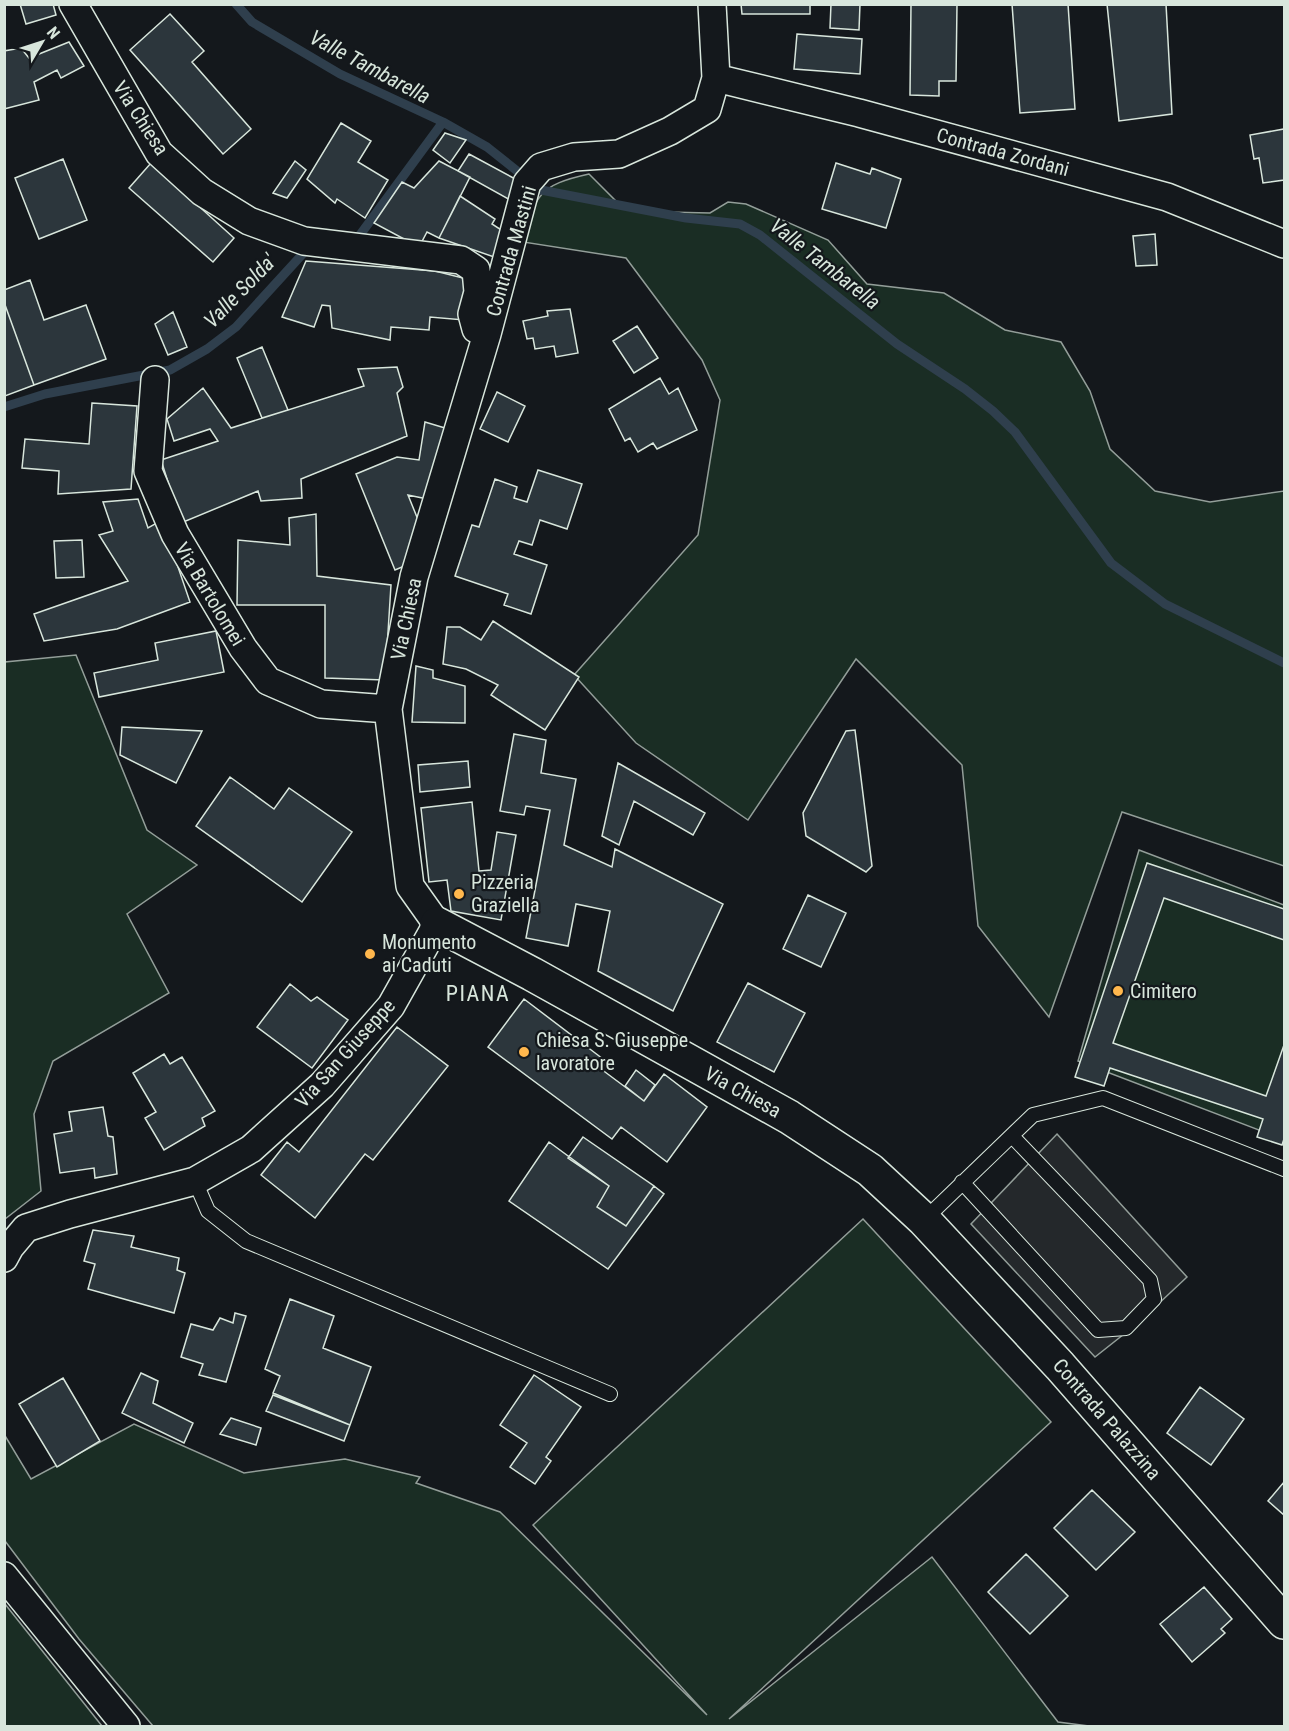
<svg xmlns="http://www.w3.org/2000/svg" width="1289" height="1731" font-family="'Roboto Condensed',sans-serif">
<rect width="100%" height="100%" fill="#14181c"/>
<path fill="#1a2d24" stroke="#939e99" stroke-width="1.5" d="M 589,174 L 617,202 L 665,212 L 710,213 L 728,202 L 746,204 L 828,240 L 867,284 L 944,293 L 1005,330 L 1061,342 L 1090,391 L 1110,449 L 1155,491 L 1210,502 L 1284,491 L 1284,866 L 1122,812 L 1049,1017 L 978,926 L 962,765 L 856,659 L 748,820 L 636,743 L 574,675 L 698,535 L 720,400 L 702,360 L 626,258 L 523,242 C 535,195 539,185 589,174 Z
M 76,655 L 147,830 L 197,865 L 127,914 L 169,993 L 53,1061 L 34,1114 L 41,1191 L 5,1219 L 5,662 Z
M 1139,850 L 1284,905 L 1284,1100 L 1272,1135 L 1078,1061 Z
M 863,1219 L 1051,1422 L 729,1719 L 932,1557 L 1058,1722 L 1089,1726 L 153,1726 L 79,1639 L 5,1541 L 4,1434 L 31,1479 L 134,1424 L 244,1473 L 345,1459 L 420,1477 L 416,1483 L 500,1512 L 707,1715 L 533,1525 Z
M 5,1604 L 102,1726 L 5,1726 Z"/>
<path fill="#24282b" stroke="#939e99" stroke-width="1.5" d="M 1057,1134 L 1187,1277 L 1138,1323 L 1095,1357 L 971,1224 Z"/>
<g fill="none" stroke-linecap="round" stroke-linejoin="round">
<path stroke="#2f3f4d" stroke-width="9" d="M 236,4 L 252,22 L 340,74 L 443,122 L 487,147 L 541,190 L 686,218 L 740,224 L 760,235 L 897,344 L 965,389 L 993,411 L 1015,432 L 1111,563 L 1165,604 L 1284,663
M 354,243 L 443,122
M 4,407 L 45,394 L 170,370 L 207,349 L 236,327 L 309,247"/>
</g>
<path fill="#2c363c" stroke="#d8e6dc" stroke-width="1.5" d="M 20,4 L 53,4 L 56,15 L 26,24 Z
M 741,4 L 810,4 L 810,14 L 742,14 Z
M 831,4 L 860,4 L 859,30 L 830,28 Z
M 911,4 L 957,4 L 956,81 L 939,81 L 939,96 L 910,95 Z
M 1012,4 L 1068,4 L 1075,109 L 1020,113 Z
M 1107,4 L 1166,4 L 1172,114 L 1119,121 Z
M 170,14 L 204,51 L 192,62 L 251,129 L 223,154 L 130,50 Z
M 797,34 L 862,39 L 860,74 L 794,69 Z
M 69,42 L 84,66 L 61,78 L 57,70 L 34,82 L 39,100 L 4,109 L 4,51 L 21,48 L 29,58 Z
M 341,123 L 371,141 L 358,162 L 388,180 L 365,218 L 337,199 L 335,203 L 307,179 Z
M 1284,129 L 1284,180 L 1263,183 L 1259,158 L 1254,159 L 1250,135 Z
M 445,133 L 466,140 L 450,163 L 433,150 Z
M 469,154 L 517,180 L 512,201 L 458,171 Z
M 63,159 L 87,220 L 39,239 L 15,178 Z
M 295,161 L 306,170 L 287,198 L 273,193 Z
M 439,161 L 470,177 L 439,238 L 427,232 L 419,247 L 374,223 L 402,182 L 414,188 Z
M 151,163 L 234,238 L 213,262 L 129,188 Z
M 836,163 L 870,174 L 872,168 L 901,179 L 886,228 L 822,209 Z
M 460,196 L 495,219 L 492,224 L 506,233 L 500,259 L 439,238 Z
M 1155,234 L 1157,265 L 1136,266 L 1133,236 Z
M 306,261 L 435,271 L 467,279 L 464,320 L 430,317 L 429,330 L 391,327 L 390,340 L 332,328 L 330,306 L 322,305 L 314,327 L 282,317 Z
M 30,280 L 44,320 L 86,305 L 106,359 L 34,385 L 4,302 L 4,290 Z
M 4,302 L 34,385 L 5,396 L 4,395 Z
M 570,309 L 578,353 L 556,357 L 554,346 L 535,349 L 533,338 L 527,339 L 523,321 L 548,316 L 547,311 Z
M 173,312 L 187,347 L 168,355 L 155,324 Z
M 637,326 L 658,358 L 634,373 L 613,341 Z
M 262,347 L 288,410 L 262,418 L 237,358 Z
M 397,367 L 403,387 L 397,393 L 407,436 L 301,479 L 302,498 L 261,501 L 258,491 L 181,523 L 161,460 L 218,441 L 210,429 L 174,441 L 167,419 L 203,388 L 231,428 L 364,386 L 358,369 Z
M 660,378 L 669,394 L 678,388 L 697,430 L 657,449 L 653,443 L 638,452 L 630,438 L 625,441 L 609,409 Z
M 497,392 L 525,406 L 508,442 L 480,429 Z
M 92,403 L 137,406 L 131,489 L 58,494 L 59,471 L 22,468 L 25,439 L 89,444 Z
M 425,422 L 455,431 L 437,501 L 408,495 L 425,537 L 409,548 L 414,562 L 395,570 L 356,474 L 397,457 L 419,460 Z
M 538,470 L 582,484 L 567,529 L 540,520 L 532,545 L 519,541 L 514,554 L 547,565 L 531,614 L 504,605 L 508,594 L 455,576 L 472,525 L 479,527 L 495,479 L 517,487 L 514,498 L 527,502 Z
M 138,499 L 148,528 L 162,520 L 190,602 L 117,629 L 44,641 L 34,614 L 128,581 L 99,535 L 113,531 L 103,502 Z
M 316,514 L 317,576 L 391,585 L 385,680 L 325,678 L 325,605 L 237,605 L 238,540 L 290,545 L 289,518 Z
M 82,540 L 84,577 L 56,578 L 54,541 Z
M 493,621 L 579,677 L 545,730 L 491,695 L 498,685 L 466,669 L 443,664 L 447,627 L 460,627 L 481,640 Z
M 216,631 L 224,672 L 99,697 L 94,673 L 158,660 L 155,643 Z
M 416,666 L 433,670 L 433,678 L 465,686 L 465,723 L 412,722 Z
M 122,727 L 202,731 L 176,783 L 120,755 Z
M 855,730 L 872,866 L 866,872 L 806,836 L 803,813 L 846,731 Z
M 514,734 L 546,740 L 541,773 L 576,779 L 564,845 L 612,867 L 615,849 L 723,904 L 673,1011 L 598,971 L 610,911 L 576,904 L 568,946 L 526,938 L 550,810 L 526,806 L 524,815 L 500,811 Z
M 468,761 L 470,787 L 420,792 L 418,765 Z
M 618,763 L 705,813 L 693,835 L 634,801 L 619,845 L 602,836 Z
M 230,777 L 274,809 L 289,788 L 352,832 L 302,902 L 196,826 Z
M 472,802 L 479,871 L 491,870 L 497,832 L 516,835 L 501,920 L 451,911 L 447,880 L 429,882 L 421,808 Z
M 1147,863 L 1284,909 L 1284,940 L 1164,898 L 1113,1043 L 1266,1096 L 1284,1045 L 1284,1139 L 1282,1145 L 1257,1137 L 1263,1119 L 1110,1068 L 1104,1086 L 1075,1077 Z
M 808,895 L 846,913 L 821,967 L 783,949 Z
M 748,983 L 805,1013 L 774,1072 L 717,1042 Z
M 290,984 L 311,1001 L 317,997 L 348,1020 L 312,1068 L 257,1027 Z
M 524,999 L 607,1062 L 601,1069 L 644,1101 L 664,1074 L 707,1107 L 667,1162 L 621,1127 L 612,1139 L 488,1047 Z
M 397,1027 L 448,1066 L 373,1160 L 365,1154 L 315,1218 L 261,1175 L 287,1142 L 299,1152 Z
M 164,1054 L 170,1064 L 182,1057 L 215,1111 L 202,1118 L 205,1126 L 164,1150 L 145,1118 L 156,1112 L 133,1073 Z
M 636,1070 L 655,1085 L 644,1101 L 625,1086 Z
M 103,1107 L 108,1136 L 113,1137 L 117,1174 L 95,1178 L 94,1168 L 60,1173 L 54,1134 L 72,1131 L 69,1112 Z
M 583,1137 L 654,1186 L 626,1226 L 597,1207 L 609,1186 L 568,1158 Z
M 549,1142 L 609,1186 L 597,1207 L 626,1226 L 654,1186 L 664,1194 L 608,1269 L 509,1201 Z
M 93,1230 L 134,1236 L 131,1247 L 179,1258 L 177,1270 L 185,1273 L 174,1313 L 88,1289 L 95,1264 L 84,1261 Z
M 290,1299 L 334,1316 L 323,1348 L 371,1367 L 350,1425 L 273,1393 L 280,1376 L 265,1369 Z
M 235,1313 L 246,1316 L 226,1382 L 199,1375 L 203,1364 L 181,1357 L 191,1324 L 213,1330 L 220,1318 L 233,1323 Z
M 141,1373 L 158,1381 L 153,1403 L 193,1423 L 184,1443 L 122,1413 Z
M 534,1375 L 581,1407 L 546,1457 L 551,1461 L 535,1484 L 510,1467 L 527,1443 L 500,1425 Z
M 63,1378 L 100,1441 L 57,1467 L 19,1404 Z
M 1200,1387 L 1244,1419 L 1211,1465 L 1167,1433 Z
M 273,1395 L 350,1425 L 344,1441 L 266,1411 Z
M 231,1418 L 261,1428 L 256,1445 L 220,1434 Z
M 1284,1482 L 1284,1515 L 1268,1501 Z
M 1092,1490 L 1135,1532 L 1096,1570 L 1054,1528 Z
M 1026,1554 L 1068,1596 L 1030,1634 L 988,1592 Z
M 1204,1587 L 1232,1619 L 1221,1629 L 1225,1633 L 1192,1662 L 1160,1624 Z"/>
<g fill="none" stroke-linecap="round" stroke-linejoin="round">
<defs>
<path id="lane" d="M 195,1181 L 208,1211 L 246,1241 L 610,1394
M 962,1182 L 1098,1330 L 1126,1328 L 1154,1299 L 1150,1280 L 1012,1136
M 924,1220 L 1033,1115 L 1103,1098 L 1284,1169"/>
<path id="street" d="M 73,4 L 159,153 L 202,192 L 249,221 L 304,241 L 461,260 L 476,270 L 478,292 L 472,314 L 476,329 L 487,334
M 716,78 L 859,113 L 1167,197 L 1284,244
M 155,380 L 148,471 L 175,534 L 243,648 L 268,681 L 321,704 L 388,709
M 4,1258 L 10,1247 L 26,1228 L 70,1214 L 195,1181 L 251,1149 L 322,1085 L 391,1006 L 437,924 L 410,886 L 388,709 L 414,577 L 487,334 L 527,183 L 541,167 L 574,157 L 619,154 L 670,131 L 707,109 L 716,78 L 712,4
M 4,1576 L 126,1726"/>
<path id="secondary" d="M 437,924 L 532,974 L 789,1117 L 870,1170 L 924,1220 L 1060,1366 L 1284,1622"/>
</defs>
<use href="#lane" stroke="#d8e6dc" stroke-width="16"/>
<use href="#street" stroke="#d8e6dc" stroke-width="30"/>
<use href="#secondary" stroke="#d8e6dc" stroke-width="36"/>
<use href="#lane" stroke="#14181c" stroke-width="14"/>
<use href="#street" stroke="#14181c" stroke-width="27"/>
<use href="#secondary" stroke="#14181c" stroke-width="33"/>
</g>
<g fill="#ffb74d" stroke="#14181c" stroke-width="2">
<circle cx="459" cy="894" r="6"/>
<circle cx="370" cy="954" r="6"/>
<circle cx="1118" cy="991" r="6"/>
<circle cx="524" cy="1052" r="6"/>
</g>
<g text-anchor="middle" stroke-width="4.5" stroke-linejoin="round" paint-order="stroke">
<g font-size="20" fill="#d8e6dc" stroke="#14181c">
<text transform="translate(141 118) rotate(57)" y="7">Via Chiesa</text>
<text transform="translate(1003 152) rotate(15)" y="7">Contrada Zordani</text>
<text transform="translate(511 251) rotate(-74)" y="7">Contrada Mastini</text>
<text transform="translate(210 594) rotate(59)" y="7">Via Bartolomei</text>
<text transform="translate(406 619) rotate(-78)" y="7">Via Chiesa</text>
<text transform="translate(345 1053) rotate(-48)" y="7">Via San Giuseppe</text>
<text transform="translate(743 1092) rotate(29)" y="7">Via Chiesa</text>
<text transform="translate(1107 1419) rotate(49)" y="7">Contrada Palazzina</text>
</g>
<g font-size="20" fill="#d8e6dc" stroke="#14181c" text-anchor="start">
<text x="471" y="889">Pizzeria<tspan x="471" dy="23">Graziella</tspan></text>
<text x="382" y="949">Monumento<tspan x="382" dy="23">ai Caduti</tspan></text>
<text x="1130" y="998">Cimitero</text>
<text x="536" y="1047">Chiesa S. Giuseppe<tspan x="536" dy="23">lavoratore</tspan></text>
</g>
<g font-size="21" font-style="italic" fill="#d8e6dc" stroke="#14181c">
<text transform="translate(370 67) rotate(28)" y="7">Valle Tambarella</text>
<text transform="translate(825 264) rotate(38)" y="7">Valle Tambarella</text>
<text transform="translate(240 291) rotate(-46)" y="7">Valle Solda'</text>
</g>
<g font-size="22" letter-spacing="1.5" fill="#d8e6dc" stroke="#14181c">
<text x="478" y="1001">PIANA</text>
</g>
</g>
<rect width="1289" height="1731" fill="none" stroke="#d8e6dc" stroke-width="12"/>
<g transform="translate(42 42) rotate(51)" stroke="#14181c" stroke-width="4.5" paint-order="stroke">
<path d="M0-4.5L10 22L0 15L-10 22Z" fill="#d8e6dc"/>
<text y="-9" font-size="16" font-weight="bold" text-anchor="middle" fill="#d8e6dc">N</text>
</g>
</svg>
